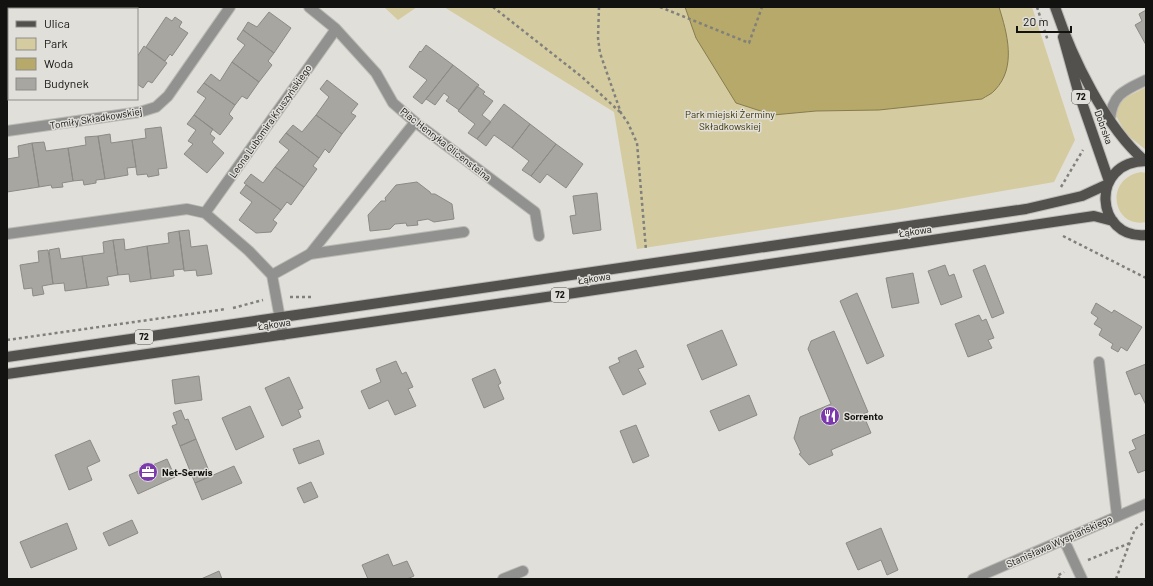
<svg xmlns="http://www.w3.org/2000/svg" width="1153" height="586" font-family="Barlow,sans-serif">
<rect width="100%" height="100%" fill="#e0dfda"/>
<path fill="#d5cba0" d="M 384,7 L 417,7 L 398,20 Z
M 444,7 L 1032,7 L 1075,140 L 1054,182 L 894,210 L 637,249 L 614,112 Z
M 1146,87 L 1146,150 L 1126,134 L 1115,114 L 1119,101 Z
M 1141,172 L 1146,173 L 1146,222 C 1113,229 1103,179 1141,172 Z"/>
<path fill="#b7a96a" stroke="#867c4f" d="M 685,7 L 999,7 C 1007,33 1017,67 995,90 C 992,94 986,96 982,99 L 879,110 L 816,111 L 773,115 L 736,103 L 696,38 Z"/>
<path fill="#a7a6a1" stroke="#8b8a85" d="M 1146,10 L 1146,45 L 1135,25 L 1142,21 L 1139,14 Z
M 269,12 L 291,28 L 274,53 L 243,30 L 248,22 L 257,27 Z
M 166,17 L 172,21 L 175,17 L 182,22 L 179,27 L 188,33 L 172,56 L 170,54 L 165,61 L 146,47 Z
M 243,30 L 274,53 L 268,61 L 272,65 L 259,82 L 232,62 L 245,45 L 237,39 Z
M 426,45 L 453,65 L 422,104 L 413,97 L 427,80 L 409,67 L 420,51 L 421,52 Z
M 7,46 L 9,46 L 9,76 L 7,71 Z
M 144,46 L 167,63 L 152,83 L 148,81 L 143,88 L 137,84 L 137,57 Z
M 232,62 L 259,82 L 247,99 L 242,96 L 235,105 L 204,83 L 211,74 L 220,81 Z
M 453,65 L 479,85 L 459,110 L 446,101 L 449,97 L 444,93 L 435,105 L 426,99 Z
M 327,80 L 358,104 L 351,113 L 356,116 L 342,134 L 316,115 L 329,97 L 320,89 Z
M 204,83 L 235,105 L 229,114 L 233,118 L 220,135 L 194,115 L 206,98 L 197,92 Z
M 477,86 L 485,92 L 483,94 L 493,101 L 482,115 L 491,122 L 477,139 L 468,133 L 475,124 L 458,111 Z
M 504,104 L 530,124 L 512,148 L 494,135 L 486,146 L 477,139 Z
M 194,115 L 213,129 L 210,134 L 215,138 L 212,142 L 224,153 L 207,173 L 184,154 L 193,144 L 188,141 L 196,130 L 187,124 Z
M 316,115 L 342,134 L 329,153 L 325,149 L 319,158 L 286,133 L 293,125 L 302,132 Z
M 530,124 L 556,144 L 531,176 L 522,170 L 529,161 L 512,148 Z
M 161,127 L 167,168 L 158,169 L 159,175 L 148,177 L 147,174 L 137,175 L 132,140 L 146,138 L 145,129 Z
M 286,133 L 319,158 L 313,166 L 317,169 L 304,187 L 275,167 L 289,150 L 279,142 Z
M 110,134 L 111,143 L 132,140 L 136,167 L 127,168 L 128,175 L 105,179 L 98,136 Z
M 98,136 L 105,179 L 96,180 L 96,183 L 84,185 L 83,180 L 73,181 L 68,148 L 86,145 L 85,137 Z
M 44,142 L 46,151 L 68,148 L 73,181 L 62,183 L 63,187 L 52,188 L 51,185 L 39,187 L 32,143 Z
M 32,143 L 39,187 L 7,192 L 7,159 L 19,157 L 18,146 Z
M 556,144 L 583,164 L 566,188 L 547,174 L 540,183 L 531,176 Z
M 275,167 L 304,187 L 291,205 L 287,202 L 281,210 L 244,183 L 251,174 L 263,183 Z
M 417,182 L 430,192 L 431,194 L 435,194 L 452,204 L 454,219 L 434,222 L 428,219 L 417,221 L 418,225 L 407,226 L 406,223 L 395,224 L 390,229 L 370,231 L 368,215 L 381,201 L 386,201 L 385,198 L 396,185 Z
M 246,185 L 281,210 L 273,220 L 277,223 L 271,232 L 256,233 L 239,220 L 252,202 L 240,193 Z
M 597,193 L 601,230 L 573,234 L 570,216 L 576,215 L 573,196 Z
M 189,230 L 191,247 L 207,245 L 212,274 L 197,276 L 196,270 L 184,271 L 179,231 Z
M 179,231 L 184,269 L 173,270 L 174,276 L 151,279 L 147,246 L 169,243 L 168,233 Z
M 124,239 L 125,250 L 147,246 L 151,279 L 130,282 L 129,274 L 118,275 L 113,240 Z
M 113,240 L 118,275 L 107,277 L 109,285 L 87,288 L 82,256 L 104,253 L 103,242 Z
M 59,248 L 61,259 L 82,256 L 87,288 L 65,291 L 64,283 L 53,284 L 49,250 Z
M 48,250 L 53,284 L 42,286 L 44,294 L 33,296 L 32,288 L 24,289 L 20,265 L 39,262 L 38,251 Z
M 945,265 L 949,276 L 954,274 L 962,297 L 941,305 L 928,271 Z
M 985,265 L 1004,313 L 992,318 L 973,270 Z
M 913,273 L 919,303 L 892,308 L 886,278 Z
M 857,293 L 884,356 L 867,364 L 840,301 Z
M 1096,303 L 1112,313 L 1114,310 L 1142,327 L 1127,351 L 1121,347 L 1118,352 L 1111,348 L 1113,344 L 1099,335 L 1102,329 L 1094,324 L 1098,318 L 1091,313 Z
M 979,315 L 982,321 L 986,319 L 994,338 L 988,340 L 992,348 L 968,357 L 955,324 Z
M 722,330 L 737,365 L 702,380 L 687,345 Z
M 834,331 L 868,412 L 863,414 L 871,433 L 831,450 L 833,455 L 809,465 L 799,454 L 801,453 L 794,438 L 800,417 L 831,404 L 808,349 L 811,341 Z
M 636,350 L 644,367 L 638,369 L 646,384 L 623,395 L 609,367 L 620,362 L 618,358 Z
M 396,361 L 402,374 L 406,372 L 413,387 L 408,389 L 416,406 L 395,415 L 388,400 L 369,409 L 361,391 L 381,382 L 376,369 Z
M 1146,364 L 1146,405 L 1140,393 L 1135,395 L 1126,372 Z
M 495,369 L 501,383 L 498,385 L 504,399 L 484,408 L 472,379 Z
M 199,376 L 202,400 L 175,404 L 172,380 Z
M 289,377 L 303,408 L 298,410 L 301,417 L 282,426 L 265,388 Z
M 749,395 L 757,415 L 719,431 L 710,411 Z
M 250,406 L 264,437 L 236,450 L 222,418 Z
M 181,410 L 185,420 L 188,419 L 196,439 L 180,446 L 172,426 L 177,424 L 173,413 Z
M 636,425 L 649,456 L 633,463 L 620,431 Z
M 1146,434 L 1146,470 L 1138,473 L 1129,452 L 1136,449 L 1132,440 Z
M 196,439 L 211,476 L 195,483 L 180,446 Z
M 90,440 L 100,461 L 87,467 L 92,480 L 69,490 L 55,455 Z
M 319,440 L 324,454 L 299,464 L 293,449 Z
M 167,459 L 175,477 L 138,494 L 129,475 Z
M 234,466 L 242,483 L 202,500 L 195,483 Z
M 311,482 L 318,497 L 304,503 L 297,488 Z
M 132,520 L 138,533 L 109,546 L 103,533 Z
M 67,523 L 77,549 L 31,568 L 20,542 Z
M 881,528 L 898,570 L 887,575 L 881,560 L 858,570 L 846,543 Z
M 388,554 L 393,566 L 407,561 L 414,576 L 407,579 L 368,579 L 362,565 Z
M 219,571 L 222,579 L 201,579 Z"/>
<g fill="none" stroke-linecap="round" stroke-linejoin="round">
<defs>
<path id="service" d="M 310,254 L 464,232
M 1099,362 L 1117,516"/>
<path id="minor" d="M 309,7 L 336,29 L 376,73 L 393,103 L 415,122 L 535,212 L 539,236
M 1110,120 C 1112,94 1125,90 1146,80
M 7,131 L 140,112 L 156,107 L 168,96 L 230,7
M 205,213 L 336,29
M 7,234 L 187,209 L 205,213 L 249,251 L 272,275 L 283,335
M 272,275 L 310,254 L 415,122
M 1064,540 L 1082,579
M 503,579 L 523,571
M 973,579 L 1146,504"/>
<path id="primary" d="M 1055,7 C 1072,57 1105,127 1145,161
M 1063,37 L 1078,91 L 1109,181
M 1146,161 C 1089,161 1095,240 1146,235
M 7,357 L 1026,209 L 1082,196 L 1108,184
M 7,374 L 574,293 L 1094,216 L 1113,221"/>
</defs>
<use href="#service" stroke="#bbbab6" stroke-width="12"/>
<use href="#minor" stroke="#bbbab6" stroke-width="12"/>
<use href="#primary" stroke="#bbbab6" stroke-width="12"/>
<path stroke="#80807c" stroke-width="2.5" stroke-dasharray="3 3" stroke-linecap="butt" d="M 493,7 L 582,77 L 620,112
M 599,7 L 598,38 L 600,53 L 621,113 L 628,123 L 637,143 L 646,250
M 660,7 L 749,43 L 762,7
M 1037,7 L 1048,41
M 1061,187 L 1083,150
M 1063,236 L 1146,278
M 290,297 L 311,297
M 233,308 L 263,300
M 7,340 L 226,309
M 1088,560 L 1130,543
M 1060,579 L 1057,576 L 1064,572
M 1116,579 L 1135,529 L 1146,521"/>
<use href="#service" stroke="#91918f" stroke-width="10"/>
<use href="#minor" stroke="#91918f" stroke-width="10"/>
<use href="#primary" stroke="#52514e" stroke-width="10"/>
</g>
<defs>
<symbol id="restaurant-disc" viewBox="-11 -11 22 22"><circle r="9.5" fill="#7c39ad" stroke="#e0dfda"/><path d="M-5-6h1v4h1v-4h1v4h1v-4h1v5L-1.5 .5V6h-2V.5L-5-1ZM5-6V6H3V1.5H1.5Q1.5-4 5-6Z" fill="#fff"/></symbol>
<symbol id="office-disc" viewBox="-11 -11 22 22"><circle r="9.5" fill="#7c39ad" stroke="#e0dfda"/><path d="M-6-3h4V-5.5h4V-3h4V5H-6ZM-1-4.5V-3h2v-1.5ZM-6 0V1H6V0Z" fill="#fff"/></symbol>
</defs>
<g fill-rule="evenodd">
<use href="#restaurant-disc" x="819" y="405" width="22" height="22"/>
<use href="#office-disc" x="137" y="461" width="22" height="22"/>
</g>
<g text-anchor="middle" stroke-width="3" stroke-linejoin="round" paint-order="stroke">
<g fill="#e0dfda" stroke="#50504d" stroke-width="1">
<rect x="1072" y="90" width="18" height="14" rx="3"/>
<rect x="551" y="288" width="18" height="14" rx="3"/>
<rect x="135" y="330" width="18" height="14" rx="3"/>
</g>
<g font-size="9" font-weight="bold" fill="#121210">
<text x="1081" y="100">72</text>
<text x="560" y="298">72</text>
<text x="144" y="340">72</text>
</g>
<g font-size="10" fill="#3c3200" stroke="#e0dfda">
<text x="730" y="118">Park miejski Żerminy<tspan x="730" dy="12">Składkowskiej</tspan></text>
</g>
<g font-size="10" fill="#121210" stroke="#e0dfda">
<text transform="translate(96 118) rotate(-9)" y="4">Tomiły Składkowskiej</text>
<text transform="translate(270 121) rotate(-55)" y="4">Leona Lubomira Kruszyńskiego</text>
<text transform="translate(1104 127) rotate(70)" y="4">Dobrska</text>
<text transform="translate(446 144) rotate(38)" y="4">Plac Henryka Glicensteina</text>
<text transform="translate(915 231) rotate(-8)" y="4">Łąkowa</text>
<text transform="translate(594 278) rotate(-9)" y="4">Łąkowa</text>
<text transform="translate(274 324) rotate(-8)" y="4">Łąkowa</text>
<text transform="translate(1059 541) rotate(-24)" y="4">Stanisława Wyspiańskiego</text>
</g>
<g font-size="10" font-weight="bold" fill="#121210" stroke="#e0dfda" text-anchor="start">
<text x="844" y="420">Sorrento</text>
<text x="162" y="476">Net-Serwis</text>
</g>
</g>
<rect width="1153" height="586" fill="none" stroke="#121210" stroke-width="16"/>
<rect x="8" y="8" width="130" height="92" fill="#e0dfda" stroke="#8e8d89"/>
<rect x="16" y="21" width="20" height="6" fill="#52514e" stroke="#8e8d89"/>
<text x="44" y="28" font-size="12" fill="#121210">Ulica</text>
<rect x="16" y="38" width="20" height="12" fill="#d5cba0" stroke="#8e8d89"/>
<text x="44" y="48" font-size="12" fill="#121210">Park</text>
<rect x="16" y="58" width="20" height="12" fill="#b7a96a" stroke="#8e8d89"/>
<text x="44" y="68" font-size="12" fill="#121210">Woda</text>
<rect x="16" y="78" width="20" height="12" fill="#a7a6a1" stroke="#8e8d89"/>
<text x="44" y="88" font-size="12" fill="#121210">Budynek</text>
<path d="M1017 26v6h54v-6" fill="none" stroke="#121210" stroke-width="2"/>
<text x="1023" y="26" font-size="12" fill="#121210" stroke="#e0dfda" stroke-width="3" paint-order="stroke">20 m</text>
</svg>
